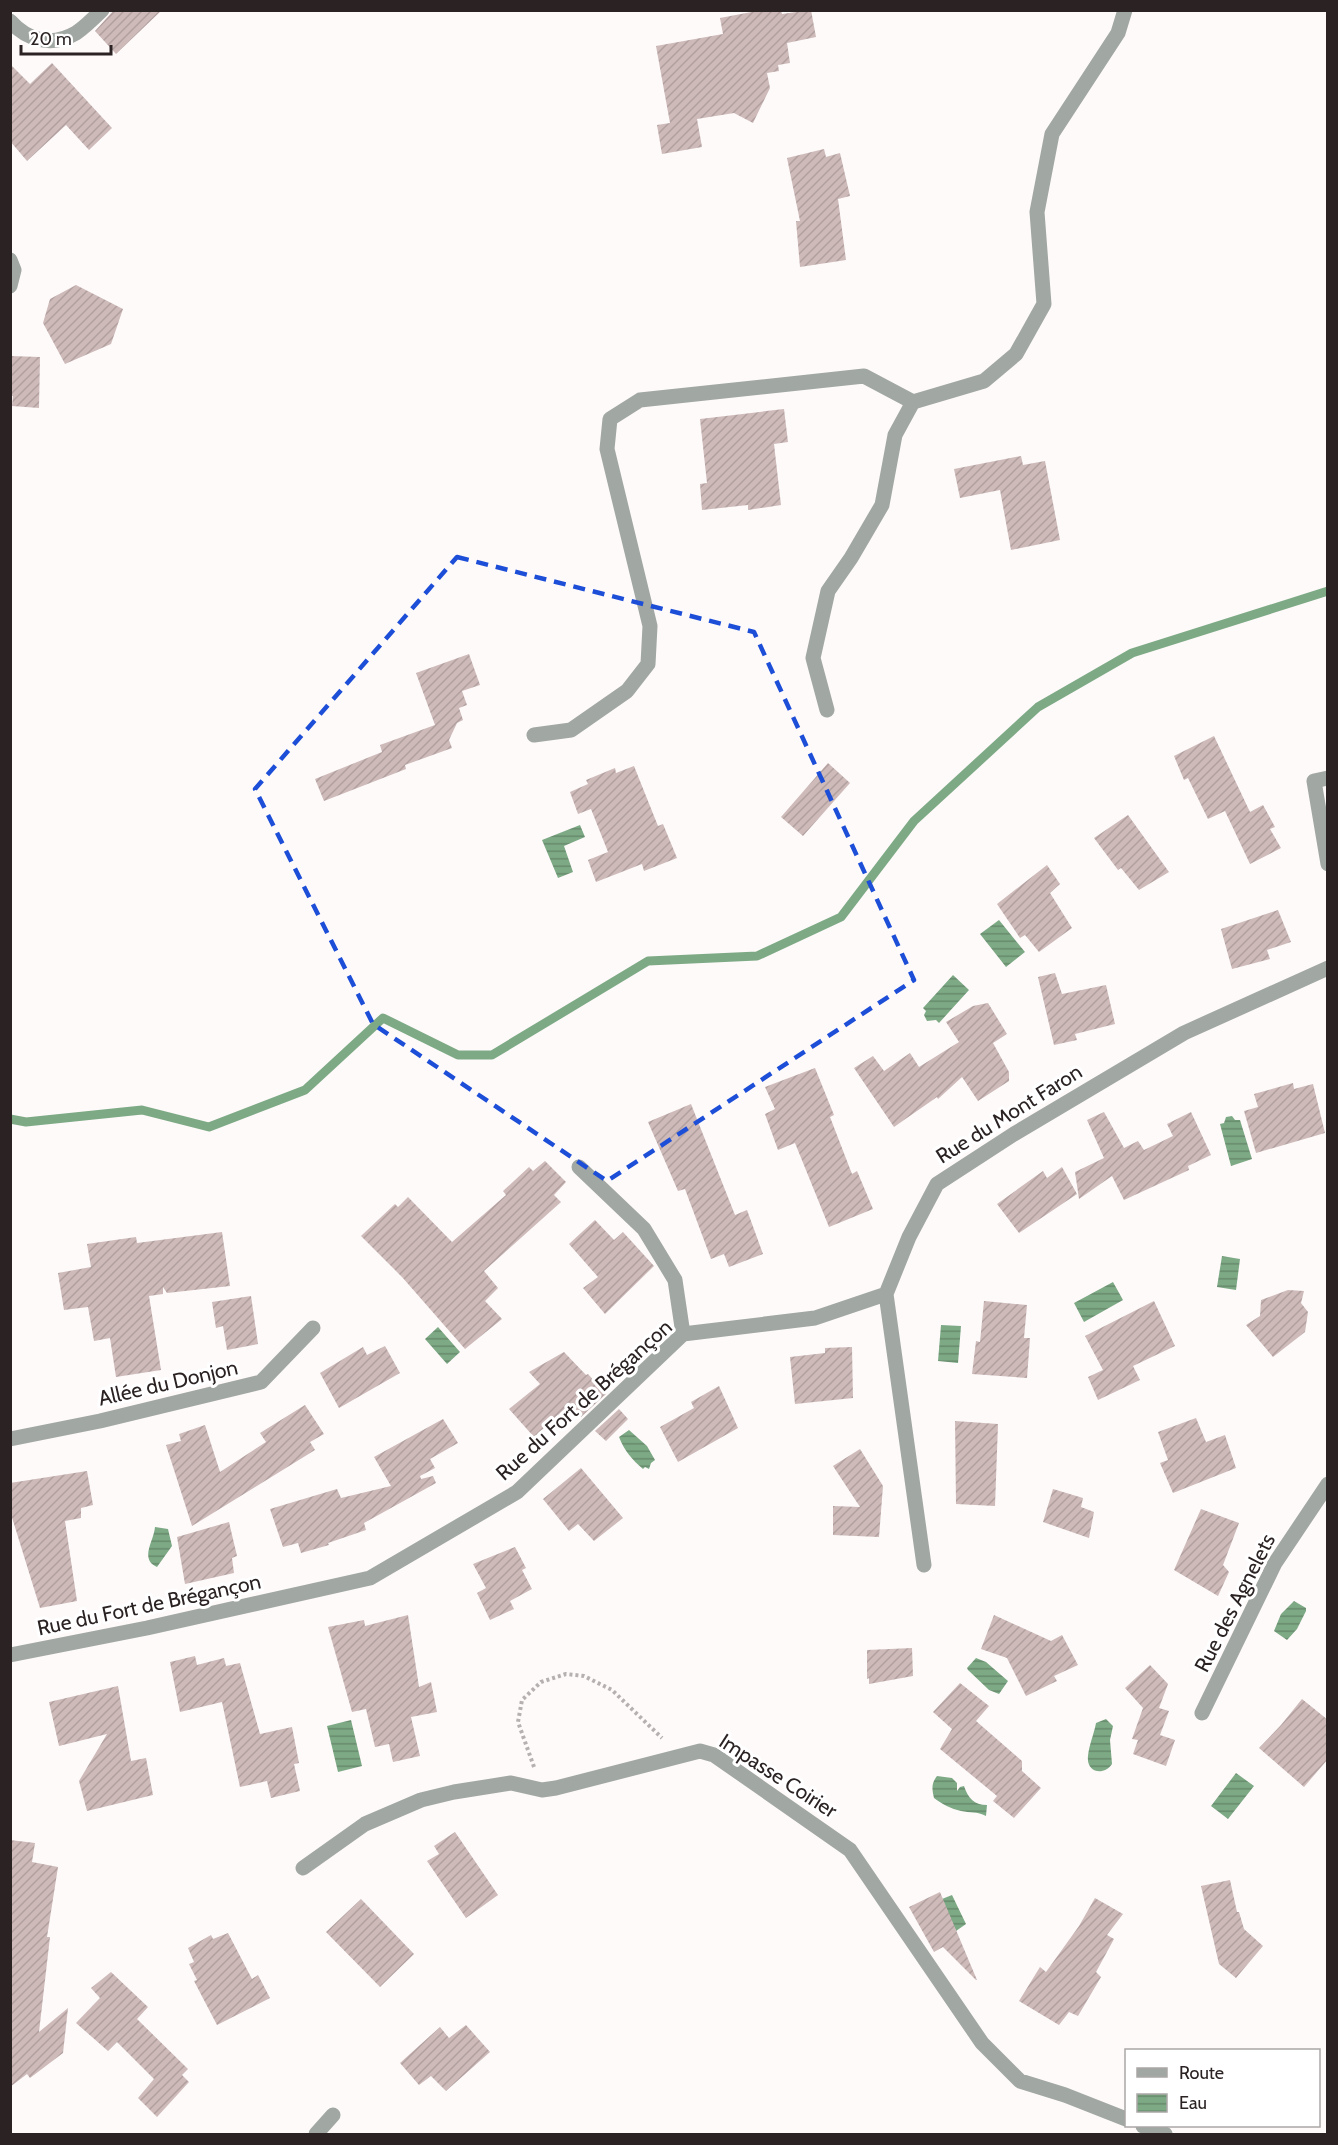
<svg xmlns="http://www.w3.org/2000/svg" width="1338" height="2145" font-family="Cabin,sans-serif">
<defs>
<pattern id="water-rules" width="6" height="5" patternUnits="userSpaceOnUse" patternTransform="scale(1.5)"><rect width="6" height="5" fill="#7daa85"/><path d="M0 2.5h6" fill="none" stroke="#678a6c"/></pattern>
<pattern id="building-hatch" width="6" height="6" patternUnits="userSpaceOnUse" patternTransform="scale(1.5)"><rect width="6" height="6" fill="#cebab9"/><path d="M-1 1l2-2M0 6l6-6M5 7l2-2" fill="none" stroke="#b1a09f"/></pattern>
</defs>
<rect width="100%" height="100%" fill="#fefafa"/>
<path fill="url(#water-rules)" d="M 580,825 L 585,837 L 564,846 L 573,872 L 558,878 L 542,840 Z
M 999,920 L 1025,952 L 1006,967 L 980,934 Z
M 953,975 L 969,990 L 939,1023 L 936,1020 L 927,1021 L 924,1015 L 926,1011 L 923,1008 Z
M 1232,1116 L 1235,1120 L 1240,1120 L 1252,1159 L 1231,1166 L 1220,1124 L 1224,1123 L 1226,1117 Z
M 1222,1256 L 1240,1259 L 1236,1290 L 1217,1287 Z
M 1113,1282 L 1123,1300 L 1084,1322 L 1074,1303 Z
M 941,1325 L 961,1326 L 958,1363 L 938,1361 Z
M 438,1327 L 460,1352 L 447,1364 L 425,1339 Z
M 629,1430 L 647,1446 L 655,1460 L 651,1463 L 649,1469 L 645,1467 L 643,1469 C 632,1460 624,1450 619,1437 Z
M 155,1527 L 168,1529 L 172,1546 L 157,1567 C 139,1559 154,1541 155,1527 Z
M 1294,1601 L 1306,1608 L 1306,1611 L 1297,1629 L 1287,1640 L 1274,1631 L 1281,1614 Z
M 976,1658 L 986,1662 L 1008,1681 L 999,1694 L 989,1690 L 968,1670 L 967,1668 Z
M 1106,1719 L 1113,1726 L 1110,1740 L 1112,1764 C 1104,1776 1086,1773 1088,1756 C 1089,1745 1094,1734 1096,1723 Z
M 351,1720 L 362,1766 L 338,1772 L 327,1726 Z
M 1236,1773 L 1254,1786 L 1228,1819 L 1211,1806 Z
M 937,1776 L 952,1778 L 957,1783 L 957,1791 L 960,1787 L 964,1786 C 968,1798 974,1805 987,1805 L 986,1816 C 977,1811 970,1813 961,1811 C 951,1809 942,1804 934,1798 C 932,1789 931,1784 937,1776 Z
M 952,1895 L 966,1924 L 956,1931 L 942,1899 Z"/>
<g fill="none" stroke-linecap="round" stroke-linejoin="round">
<path stroke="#7daa85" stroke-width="9" d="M 10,1119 L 26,1122 L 142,1110 L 209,1127 L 305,1090 L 383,1018 L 458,1055 L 492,1055 L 648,961 L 757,956 L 841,917 L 914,821 L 1038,707 L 1132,653 L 1328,591"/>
</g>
<path fill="url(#building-hatch)" d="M 114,10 L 162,10 L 116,54 L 95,31 Z
M 762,10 L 781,10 L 782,14 L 811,10 L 816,37 L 787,43 L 790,63 L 778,65 L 779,71 L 767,73 L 770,88 L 753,123 L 734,113 L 697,119 L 702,147 L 662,154 L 657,125 L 670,123 L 656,46 L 723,34 L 720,18 Z
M 52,63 L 112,128 L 89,150 L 66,125 L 27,161 L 10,141 L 10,64 L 30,84 Z
M 824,149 L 826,157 L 840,153 L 850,196 L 838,199 L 846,260 L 800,267 L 796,221 L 800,221 L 787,158 Z
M 76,285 L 123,309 L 111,344 L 65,364 L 43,323 L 50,299 Z
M 10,356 L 40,357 L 39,408 L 12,406 L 13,396 L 10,396 Z
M 784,409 L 788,442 L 774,444 L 781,505 L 748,510 L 748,505 L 702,510 L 700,484 L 707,483 L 700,419 Z
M 1021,456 L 1023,465 L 1045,461 L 1060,540 L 1011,550 L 1000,490 L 960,498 L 954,469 Z
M 469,654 L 480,685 L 462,691 L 467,705 L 459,708 L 463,720 L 457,723 L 449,740 L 452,748 L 405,765 L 406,769 L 324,801 L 315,779 L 382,752 L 380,745 L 435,725 L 416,673 Z
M 1214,736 L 1250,812 L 1263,805 L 1275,827 L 1270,829 L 1281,848 L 1250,864 L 1225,811 L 1208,819 L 1188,778 L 1184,780 L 1174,756 Z
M 828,763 L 850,783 L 803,836 L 781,817 Z
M 634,766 L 658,826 L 663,824 L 677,858 L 644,871 L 642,864 L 596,882 L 588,860 L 608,852 L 591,809 L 578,814 L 570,792 L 588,784 L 586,780 L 615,768 L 616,773 Z
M 1128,815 L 1169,872 L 1139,890 L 1121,868 L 1118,870 L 1094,838 Z
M 1047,865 L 1060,884 L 1050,893 L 1072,928 L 1039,952 L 1025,935 L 1020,938 L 997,904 Z
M 1278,910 L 1291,942 L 1267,950 L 1270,959 L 1232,969 L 1221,929 Z
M 1055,973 L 1062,994 L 1106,985 L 1115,1024 L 1075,1034 L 1077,1040 L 1054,1045 L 1038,977 Z
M 988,1003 L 1007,1034 L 993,1043 L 1009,1072 L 1009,1081 L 978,1101 L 962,1077 L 938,1099 L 937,1097 L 894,1127 L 854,1068 L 873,1056 L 884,1071 L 910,1053 L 919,1067 L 959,1042 L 946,1022 L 973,1006 Z
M 815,1068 L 834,1115 L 830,1117 L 852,1174 L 857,1171 L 873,1209 L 829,1227 L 795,1143 L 778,1150 L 765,1114 L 775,1109 L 765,1087 Z
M 1293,1083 L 1294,1089 L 1313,1084 L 1325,1133 L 1256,1153 L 1244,1111 L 1258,1107 L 1254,1094 Z
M 691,1104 L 735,1215 L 747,1210 L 763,1254 L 729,1267 L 724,1254 L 711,1259 L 685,1189 L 678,1191 L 648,1122 Z
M 1104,1112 L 1124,1148 L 1138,1141 L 1144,1150 L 1173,1136 L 1167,1124 L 1191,1112 L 1211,1155 L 1188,1166 L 1189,1170 L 1124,1200 L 1112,1176 L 1079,1199 L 1075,1172 L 1104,1158 L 1087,1120 Z
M 545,1161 L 566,1182 L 554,1195 L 561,1202 L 484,1271 L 498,1288 L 485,1301 L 502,1319 L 465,1349 L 402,1277 L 361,1236 L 395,1204 L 398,1207 L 408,1197 L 452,1242 L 506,1195 L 503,1191 L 529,1167 L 533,1171 Z
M 1062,1167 L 1077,1194 L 1019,1233 L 997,1204 L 1043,1171 L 1047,1178 Z
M 595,1220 L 614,1240 L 623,1232 L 654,1266 L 605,1314 L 583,1288 L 598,1277 L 569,1244 Z
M 222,1232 L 230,1286 L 167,1293 L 163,1287 L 163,1294 L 149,1296 L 161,1370 L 116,1377 L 110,1338 L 94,1341 L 88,1307 L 64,1310 L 58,1273 L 91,1267 L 87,1244 L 136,1237 L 137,1243 Z
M 1288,1290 L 1304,1291 L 1301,1303 L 1308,1312 L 1305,1332 L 1273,1357 L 1246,1325 L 1260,1316 L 1261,1300 Z
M 251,1296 L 258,1344 L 227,1350 L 223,1326 L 216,1328 L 212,1302 Z
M 984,1301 L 1027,1305 L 1024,1338 L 1030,1338 L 1027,1378 L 972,1374 L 976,1341 L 980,1342 Z
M 1154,1301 L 1175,1346 L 1133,1366 L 1140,1380 L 1098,1400 L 1088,1377 L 1103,1370 L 1085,1336 Z
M 385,1346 L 400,1373 L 339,1408 L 320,1373 L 363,1347 L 367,1355 Z
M 852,1347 L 853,1398 L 795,1404 L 790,1357 L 825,1353 L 825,1348 Z
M 564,1352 L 586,1375 L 588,1374 L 606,1394 L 581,1417 L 569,1405 L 534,1437 L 509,1409 L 540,1384 L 529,1372 Z
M 719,1386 L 738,1428 L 678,1462 L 660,1427 L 694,1408 L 691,1402 Z
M 305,1405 L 324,1434 L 310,1442 L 315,1450 L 192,1526 L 166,1445 L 181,1441 L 179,1434 L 205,1425 L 220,1472 L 266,1442 L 260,1433 Z
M 619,1409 L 628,1419 L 606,1441 L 595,1431 Z
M 1196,1418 L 1206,1442 L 1225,1435 L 1236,1468 L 1173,1493 L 1160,1463 L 1168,1460 L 1158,1432 Z
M 443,1419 L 458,1443 L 430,1459 L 435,1468 L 420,1476 L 421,1479 L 433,1476 L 436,1483 L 364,1523 L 366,1530 L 328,1543 L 329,1545 L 301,1553 L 298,1543 L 283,1547 L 270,1509 L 337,1489 L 341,1498 L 391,1486 L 374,1457 Z
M 955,1421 L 998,1424 L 995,1506 L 956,1504 Z
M 860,1449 L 883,1486 L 879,1537 L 833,1535 L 833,1506 L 860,1507 L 833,1466 Z
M 581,1468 L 623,1518 L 594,1541 L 578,1524 L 569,1531 L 543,1499 Z
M 87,1471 L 93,1505 L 81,1508 L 81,1518 L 65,1521 L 77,1601 L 40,1608 L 10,1511 L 10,1483 Z
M 1053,1489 L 1083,1498 L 1081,1507 L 1094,1512 L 1089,1538 L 1043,1522 Z
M 1201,1509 L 1239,1523 L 1223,1565 L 1229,1572 L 1218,1596 L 1174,1570 Z
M 229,1522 L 237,1556 L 232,1558 L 234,1573 L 185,1584 L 177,1537 Z
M 515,1547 L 526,1568 L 522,1570 L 532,1589 L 510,1601 L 514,1609 L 490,1620 L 477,1593 L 486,1588 L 473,1564 Z
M 408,1615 L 419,1687 L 431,1682 L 437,1712 L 411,1717 L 420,1756 L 393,1762 L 389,1744 L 375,1747 L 366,1709 L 352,1712 L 328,1627 L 364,1620 L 365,1626 Z
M 994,1615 L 1051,1641 L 1062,1635 L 1078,1665 L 1054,1676 L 1057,1681 L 1026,1696 L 1007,1658 L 981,1649 Z
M 912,1648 L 913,1676 L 869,1684 L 869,1678 L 867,1679 L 867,1650 Z
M 195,1656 L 197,1665 L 224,1658 L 226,1666 L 240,1663 L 260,1734 L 292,1727 L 299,1763 L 294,1764 L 300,1791 L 271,1798 L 267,1781 L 240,1787 L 222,1702 L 180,1712 L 170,1662 Z
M 1150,1665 L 1168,1684 L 1159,1708 L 1169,1711 L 1160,1735 L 1175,1740 L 1166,1766 L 1133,1754 L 1138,1740 L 1132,1739 L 1143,1708 L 1125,1688 Z
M 960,1683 L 989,1706 L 976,1721 L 1022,1761 L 1022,1771 L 1041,1788 L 1014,1818 L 993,1801 L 997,1796 L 940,1749 L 952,1729 L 933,1712 Z
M 118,1686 L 131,1761 L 146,1758 L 153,1795 L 87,1811 L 79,1781 L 107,1734 L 59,1746 L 49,1702 Z
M 1302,1699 L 1328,1720 L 1328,1759 L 1304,1787 L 1259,1748 L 1281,1725 Z
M 455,1832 L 498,1895 L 466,1918 L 427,1861 L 439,1854 L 434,1846 Z
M 10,1840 L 35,1843 L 32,1862 L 58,1867 L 47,1937 L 50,1937 L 39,2032 L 68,2008 L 63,2053 L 30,2078 L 27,2074 L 10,2087 Z
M 1230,1880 L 1237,1912 L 1239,1912 L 1244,1929 L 1263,1946 L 1236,1978 L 1219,1964 L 1201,1886 Z
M 940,1892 L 977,1980 L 976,1980 L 943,1947 L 934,1952 L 909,1907 Z
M 1095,1898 L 1123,1914 L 1107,1935 L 1114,1939 L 1096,1972 L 1101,1977 L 1078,2016 L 1069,2012 L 1059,2025 L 1019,2001 L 1040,1967 L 1046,1972 L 1079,1926 Z
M 361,1899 L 414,1954 L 380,1987 L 326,1932 Z
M 228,1933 L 252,1979 L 258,1975 L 270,1998 L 217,2025 L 194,1981 L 197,1980 L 189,1964 L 194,1962 L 188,1948 L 211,1935 L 213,1939 Z
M 111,1972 L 148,2007 L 137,2019 L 188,2069 L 182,2075 L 189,2082 L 157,2117 L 138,2098 L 154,2079 L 117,2042 L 108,2051 L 76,2023 L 100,1998 L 91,1988 Z
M 466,2025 L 490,2052 L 446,2091 L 431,2076 L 419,2085 L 400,2063 L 440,2027 L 449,2038 Z"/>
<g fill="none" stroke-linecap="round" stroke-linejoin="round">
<path stroke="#b6b0b0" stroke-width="4" stroke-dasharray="3 3" stroke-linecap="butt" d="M 534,1767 L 518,1722 L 522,1700 L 541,1682 L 566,1674 L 584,1676 L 612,1690 L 662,1738"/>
<path stroke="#a1a7a2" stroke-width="15" d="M 10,21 C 28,41 52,47 76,33 C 85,27 94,18 102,10
M 10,260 L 14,270 L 10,286
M 827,710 L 813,658 L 828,591 L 851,558 L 882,505 L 895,435 L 913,402
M 534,735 L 571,730 L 627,691 L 648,664 L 650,626 L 607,449 L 610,419 L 640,400 L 864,376 L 913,402 L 984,381 L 1016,354 L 1044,304 L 1037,212 L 1052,134 L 1118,33 L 1125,10
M 1328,778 L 1314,781 L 1328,864
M 579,1167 L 644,1229 L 675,1280 L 683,1334
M 10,1439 L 100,1421 L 261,1382 L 313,1328
M 924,1565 L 886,1294 L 909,1237 L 937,1184 L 1014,1134 L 1184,1033 L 1328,968
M 10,1655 L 147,1628 L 370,1578 L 517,1492 L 683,1334 L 815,1318 L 886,1294
M 1202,1713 L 1275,1563 L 1328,1484
M 303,1868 L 365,1824 L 421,1800 L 454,1792 L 511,1783 L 542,1790 L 556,1788 L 700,1751 L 714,1755 L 850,1850 L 982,2043 L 1020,2081 L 1065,2095 L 1126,2119
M 1143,2126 L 1165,2134
M 316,2134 L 333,2115"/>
</g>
<path fill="none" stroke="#1d4ed8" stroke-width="4.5" stroke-dasharray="12 8" stroke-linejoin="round" d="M 457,557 L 754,632 L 914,980 L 607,1181 L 373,1024 L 255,789 Z"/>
<g text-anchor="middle" stroke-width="6" stroke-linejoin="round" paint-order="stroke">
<g font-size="21" fill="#2b2323" stroke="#fff">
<text transform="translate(1009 1114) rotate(-32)" y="7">Rue du Mont Faron</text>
<text transform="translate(168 1383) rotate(-13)" y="7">Allée du Donjon</text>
<text transform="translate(584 1400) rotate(-42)" y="7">Rue du Fort de Brégançon</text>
<text transform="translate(1235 1603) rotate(-63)" y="7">Rue des Agnelets</text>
<text transform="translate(149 1605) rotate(-12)" y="7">Rue du Fort de Brégançon</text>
<text transform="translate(778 1776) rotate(33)" y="7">Impasse Coirier</text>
</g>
</g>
<rect width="1338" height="2145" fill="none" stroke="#2b2323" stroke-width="24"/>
<rect x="1125" y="2049" width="195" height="78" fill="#ffffff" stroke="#aaa7a7" stroke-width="1.5"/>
<rect x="1137" y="2068" width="30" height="9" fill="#a1a7a2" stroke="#aaa7a7" stroke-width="1.5"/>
<text x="1179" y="2079" font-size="18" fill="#2b2323">Route</text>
<rect x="1137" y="2094" width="30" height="18" fill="url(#water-rules)" stroke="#aaa7a7" stroke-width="1.5"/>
<text x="1179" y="2109" font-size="18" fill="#2b2323">Eau</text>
<path d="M21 45v9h90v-9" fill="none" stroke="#2b2323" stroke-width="3"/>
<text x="30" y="45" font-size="18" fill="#2b2323" stroke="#ffffff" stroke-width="4.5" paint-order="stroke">20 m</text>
</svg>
